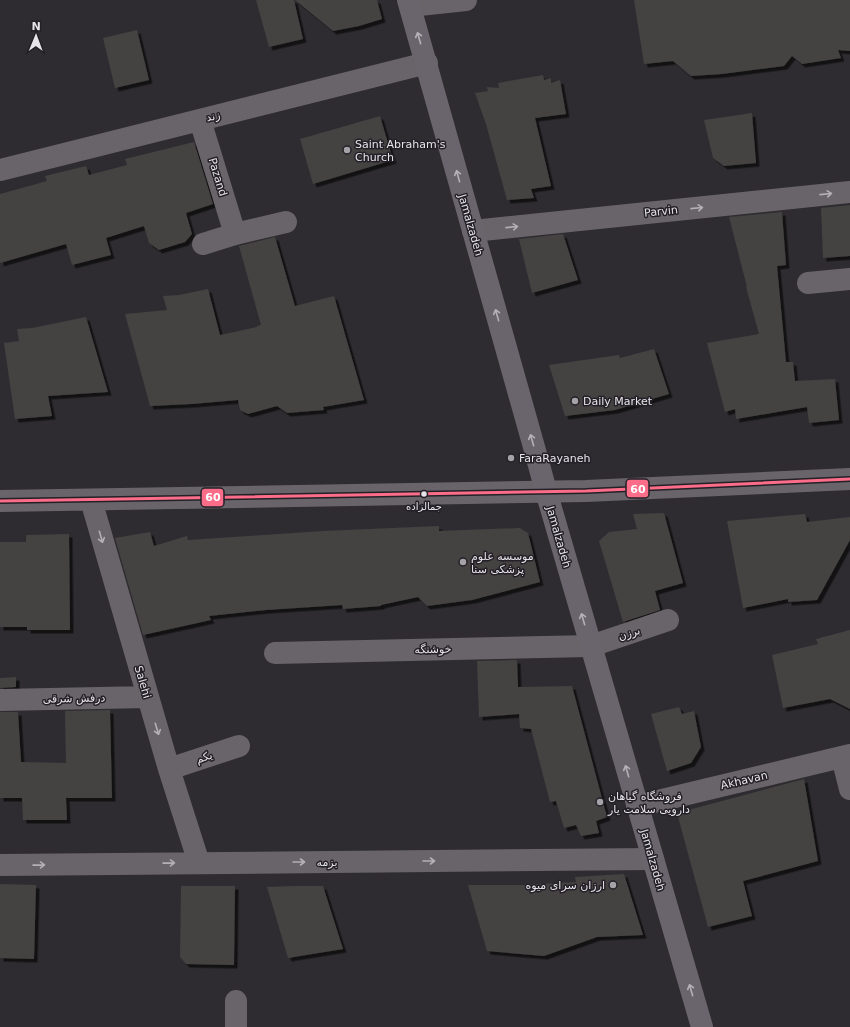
<svg xmlns="http://www.w3.org/2000/svg" width="850" height="1027" font-family="'DejaVu Sans','Noto Naskh Arabic',sans-serif">
<defs>
<filter id="shadow"><feDropShadow dx="3.5" dy="3.5" stdDeviation="0" flood-color="#0009"/></filter>
</defs>
<rect width="100%" height="100%" fill="#2e2c30"/>
<path fill="#444242" filter="url(#shadow)" d="M 256,0 L 294,0 L 303,39 L 269,47 Z
M 295,0 L 377,0 L 382,19 L 359,26 L 333,31 Z
M 634,0 L 850,0 L 850,51 L 838,50 L 841,58 L 802,64 L 792,56 L 784,66 L 722,74 L 691,76 L 673,61 L 644,64 Z
M 137,30 L 149,80 L 115,88 L 103,38 Z
M 543,75 L 544,80 L 551,78 L 551,83 L 560,80 L 566,114 L 535,118 L 551,186 L 531,189 L 534,198 L 507,200 L 486,124 L 475,93 L 488,91 L 487,87 L 499,88 L 498,83 Z
M 752,113 L 756,163 L 724,166 L 713,158 L 704,120 Z
M 380,116 L 393,160 L 313,184 L 300,139 Z
M 194,142 L 213,204 L 186,213 L 192,234 L 185,242 L 159,250 L 149,243 L 144,226 L 106,238 L 111,255 L 72,265 L 66,244 L 0,263 L 0,194 L 47,181 L 45,176 L 86,166 L 89,175 L 127,165 L 125,159 Z
M 850,205 L 850,256 L 823,258 L 821,208 Z
M 782,212 L 786,265 L 777,266 L 786,362 L 793,362 L 795,381 L 835,379 L 839,420 L 809,423 L 807,407 L 736,419 L 735,409 L 725,412 L 707,343 L 759,334 L 746,287 L 747,287 L 729,217 Z
M 563,234 L 578,280 L 532,293 L 519,239 Z
M 275,237 L 295,306 L 334,296 L 364,400 L 323,407 L 324,410 L 287,413 L 277,406 L 248,414 L 240,410 L 238,400 L 192,404 L 150,406 L 125,314 L 167,310 L 163,296 L 179,295 L 208,289 L 220,335 L 257,327 L 257,326 L 261,325 L 239,246 Z
M 86,317 L 108,392 L 48,396 L 52,416 L 15,419 L 4,343 L 19,341 L 17,329 L 32,328 Z
M 654,349 L 669,394 L 615,410 L 565,416 L 549,365 L 619,355 L 620,358 Z
M 664,513 L 683,583 L 655,591 L 660,610 L 623,622 L 599,541 L 609,532 L 637,529 L 633,514 Z
M 805,514 L 807,522 L 850,517 L 850,540 L 817,600 L 788,602 L 788,599 L 743,608 L 727,521 Z
M 439,526 L 439,531 L 520,528 L 528,533 L 540,582 L 472,600 L 427,606 L 418,597 L 381,605 L 381,606 L 343,609 L 342,605 L 266,610 L 209,616 L 211,620 L 143,635 L 115,538 L 150,532 L 154,546 L 187,536 L 188,540 L 323,531 Z
M 69,534 L 70,630 L 27,630 L 27,627 L 0,627 L 0,542 L 26,542 L 26,535 Z
M 850,630 L 850,709 L 830,699 L 783,708 L 772,655 L 818,644 L 816,639 Z
M 517,660 L 518,687 L 572,686 L 607,817 L 596,821 L 599,833 L 581,836 L 576,825 L 564,828 L 556,801 L 550,802 L 531,729 L 520,728 L 519,714 L 479,717 L 477,661 Z
M 16,677 L 16,687 L 0,688 L 0,678 Z
M 679,707 L 682,714 L 694,711 L 701,747 L 691,763 L 667,771 L 651,714 Z
M 110,710 L 112,798 L 66,798 L 67,820 L 23,820 L 22,798 L 0,798 L 0,712 L 18,712 L 21,762 L 66,763 L 65,711 Z
M 804,779 L 818,861 L 743,881 L 752,916 L 708,927 L 677,813 Z
M 624,874 L 643,935 L 597,937 L 544,956 L 487,951 L 468,885 L 524,885 L 576,882 L 575,877 Z
M 0,884 L 36,885 L 34,959 L 0,958 Z
M 181,886 L 235,886 L 234,965 L 186,964 L 180,957 Z
M 294,886 L 323,886 L 343,949 L 288,958 L 267,887 Z"/>
<g fill="none" stroke-linecap="round" stroke-linejoin="round">
<path stroke="#696469" stroke-width="22" d="M 410,6 L 466,0
M 200,120 L 235,234
M 0,170 L 427,63
M 473,231 L 850,192
M 203,244 L 235,234 L 286,222
M 808,283 L 850,279
M 91,500 L 169,769 L 199,863
M 0,501 L 586,491 L 850,479
M 275,653 L 591,646 L 668,620
M 0,700 L 148,697
M 842,757 L 850,789
M 169,769 L 239,746
M 637,806 L 850,755
M 0,865 L 653,859
M 236,1001 L 236,1027"/>
<path stroke="#6a646c" stroke-width="22" d="M 408,0 L 534,447 L 546,491 L 702,1027"/>
<defs>
<path id="bus-1" d="M 0,501 L 586,491 L 850,479"/>
</defs>
<use href="#bus-1" stroke="#242028" stroke-width="6"/>
<use href="#bus-1" stroke="#fb6d88" stroke-width="3"/>
</g>
<defs><path id="oneway-shaft" d="M-6 0H5M1.5-3L5.5 0L1.5 3" fill="none" stroke-width="1.6" stroke-linecap="round" stroke-linejoin="round"/></defs>
<g stroke="#b4b0b7">
<use href="#oneway-shaft" transform="translate(419 38) rotate(-106)"/>
<use href="#oneway-shaft" transform="translate(458 176) rotate(-105)"/>
<use href="#oneway-shaft" transform="translate(497 315) rotate(-106)"/>
<use href="#oneway-shaft" transform="translate(532 440) rotate(-106)"/>
<use href="#oneway-shaft" transform="translate(583 619) rotate(-106)"/>
<use href="#oneway-shaft" transform="translate(627 771) rotate(-106)"/>
<use href="#oneway-shaft" transform="translate(691 990) rotate(-106)"/>
</g>
<g stroke="#b4b0b6">
<use href="#oneway-shaft" transform="translate(826 194) rotate(-6)"/>
<use href="#oneway-shaft" transform="translate(697 208) rotate(-6)"/>
<use href="#oneway-shaft" transform="translate(512 227) rotate(-6)"/>
<use href="#oneway-shaft" transform="translate(101 537) rotate(74)"/>
<use href="#oneway-shaft" transform="translate(157 729) rotate(73)"/>
<use href="#oneway-shaft" transform="translate(429 861)"/>
<use href="#oneway-shaft" transform="translate(299 862)"/>
<use href="#oneway-shaft" transform="translate(169 863) rotate(-1)"/>
<use href="#oneway-shaft" transform="translate(39 865) rotate(-1)"/>
</g>
<g fill="#a6a3a8" stroke="#242028" stroke-width="1.5">
<circle cx="347" cy="150" r="4"/>
<circle cx="575" cy="401" r="4"/>
<circle cx="511" cy="458" r="4"/>
<circle cx="463" cy="562" r="4"/>
<circle cx="600" cy="802" r="4"/>
<circle cx="613" cy="885" r="4"/>
</g>
<circle fill="#e6e3e9" stroke="#242028" stroke-width="1.5" cx="424" cy="494" r="3.5"/>
<g text-anchor="middle" stroke-width="3" stroke-linejoin="round" paint-order="stroke">
<g font-size="10" fill="#e6e3e9" stroke="#242028">
<text x="424" y="510">جمالزاده</text>
</g>
<g font-size="11" fill="#e6e3e9" stroke="#242028">
<text transform="translate(213 116) rotate(-14)" y="4">زند</text>
<text transform="translate(218 177) rotate(73)" y="4">Pazand</text>
<text transform="translate(661 211) rotate(-6)" y="4">Parvin</text>
<text transform="translate(471 225) rotate(74)" y="4">Jamalzadeh</text>
<text transform="translate(559 537) rotate(74)" y="4">Jamalzadeh</text>
<text transform="translate(629 633) rotate(-18)" y="4">برزن</text>
<text transform="translate(433 649) rotate(-1)" y="4">خوشنگه</text>
<text transform="translate(143 682) rotate(74)" y="4">Salehi</text>
<text transform="translate(74 698) rotate(-1)" y="4">درفش شرقی</text>
<text transform="translate(204 757) rotate(-19)" y="4">یکم</text>
<text transform="translate(744 780) rotate(-13)" y="4">Akhavan</text>
<text transform="translate(653 860) rotate(74)" y="4">Jamalzadeh</text>
<text x="327" y="866">بزمه</text>
</g>
<g font-size="11" fill="#e6e3e9" stroke="#242028" text-anchor="start">
<text x="355" y="148">Saint Abraham's<tspan x="355" dy="13">Church</tspan></text>
<text x="583" y="405">Daily Market</text>
<text x="519" y="462">FaraRayaneh</text>
<text x="471" y="560">موسسه علوم<tspan x="471" dy="13">پزشکی سنا</tspan></text>
<text x="608" y="800">فروشگاه گیاهان<tspan x="608" dy="13">دارویی سلامت یار</tspan></text>
<text x="605" y="889" text-anchor="end">ارزان سرای میوه</text>
</g>
</g>
<g stroke="#242028" stroke-width="1.5">
<rect x="626" y="479" width="23" height="19" rx="4" fill="#fb6d88"/>
<rect x="201" y="488" width="23" height="19" rx="4" fill="#fb6d88"/>
</g>
<g font-size="11" text-anchor="middle" font-weight="bold" fill="#fff">
<text x="638" y="493">60</text>
<text x="213" y="501">60</text>
</g>
<g transform="translate(36 36) rotate(1)" stroke="#242028" stroke-width="3" paint-order="stroke">
<path d="M0-3L7 15L0 10L-7 15Z" fill="#e6e3e9"/>
<text y="-6" font-size="11" font-weight="bold" text-anchor="middle" fill="#e6e3e9">N</text>
</g>
</svg>
